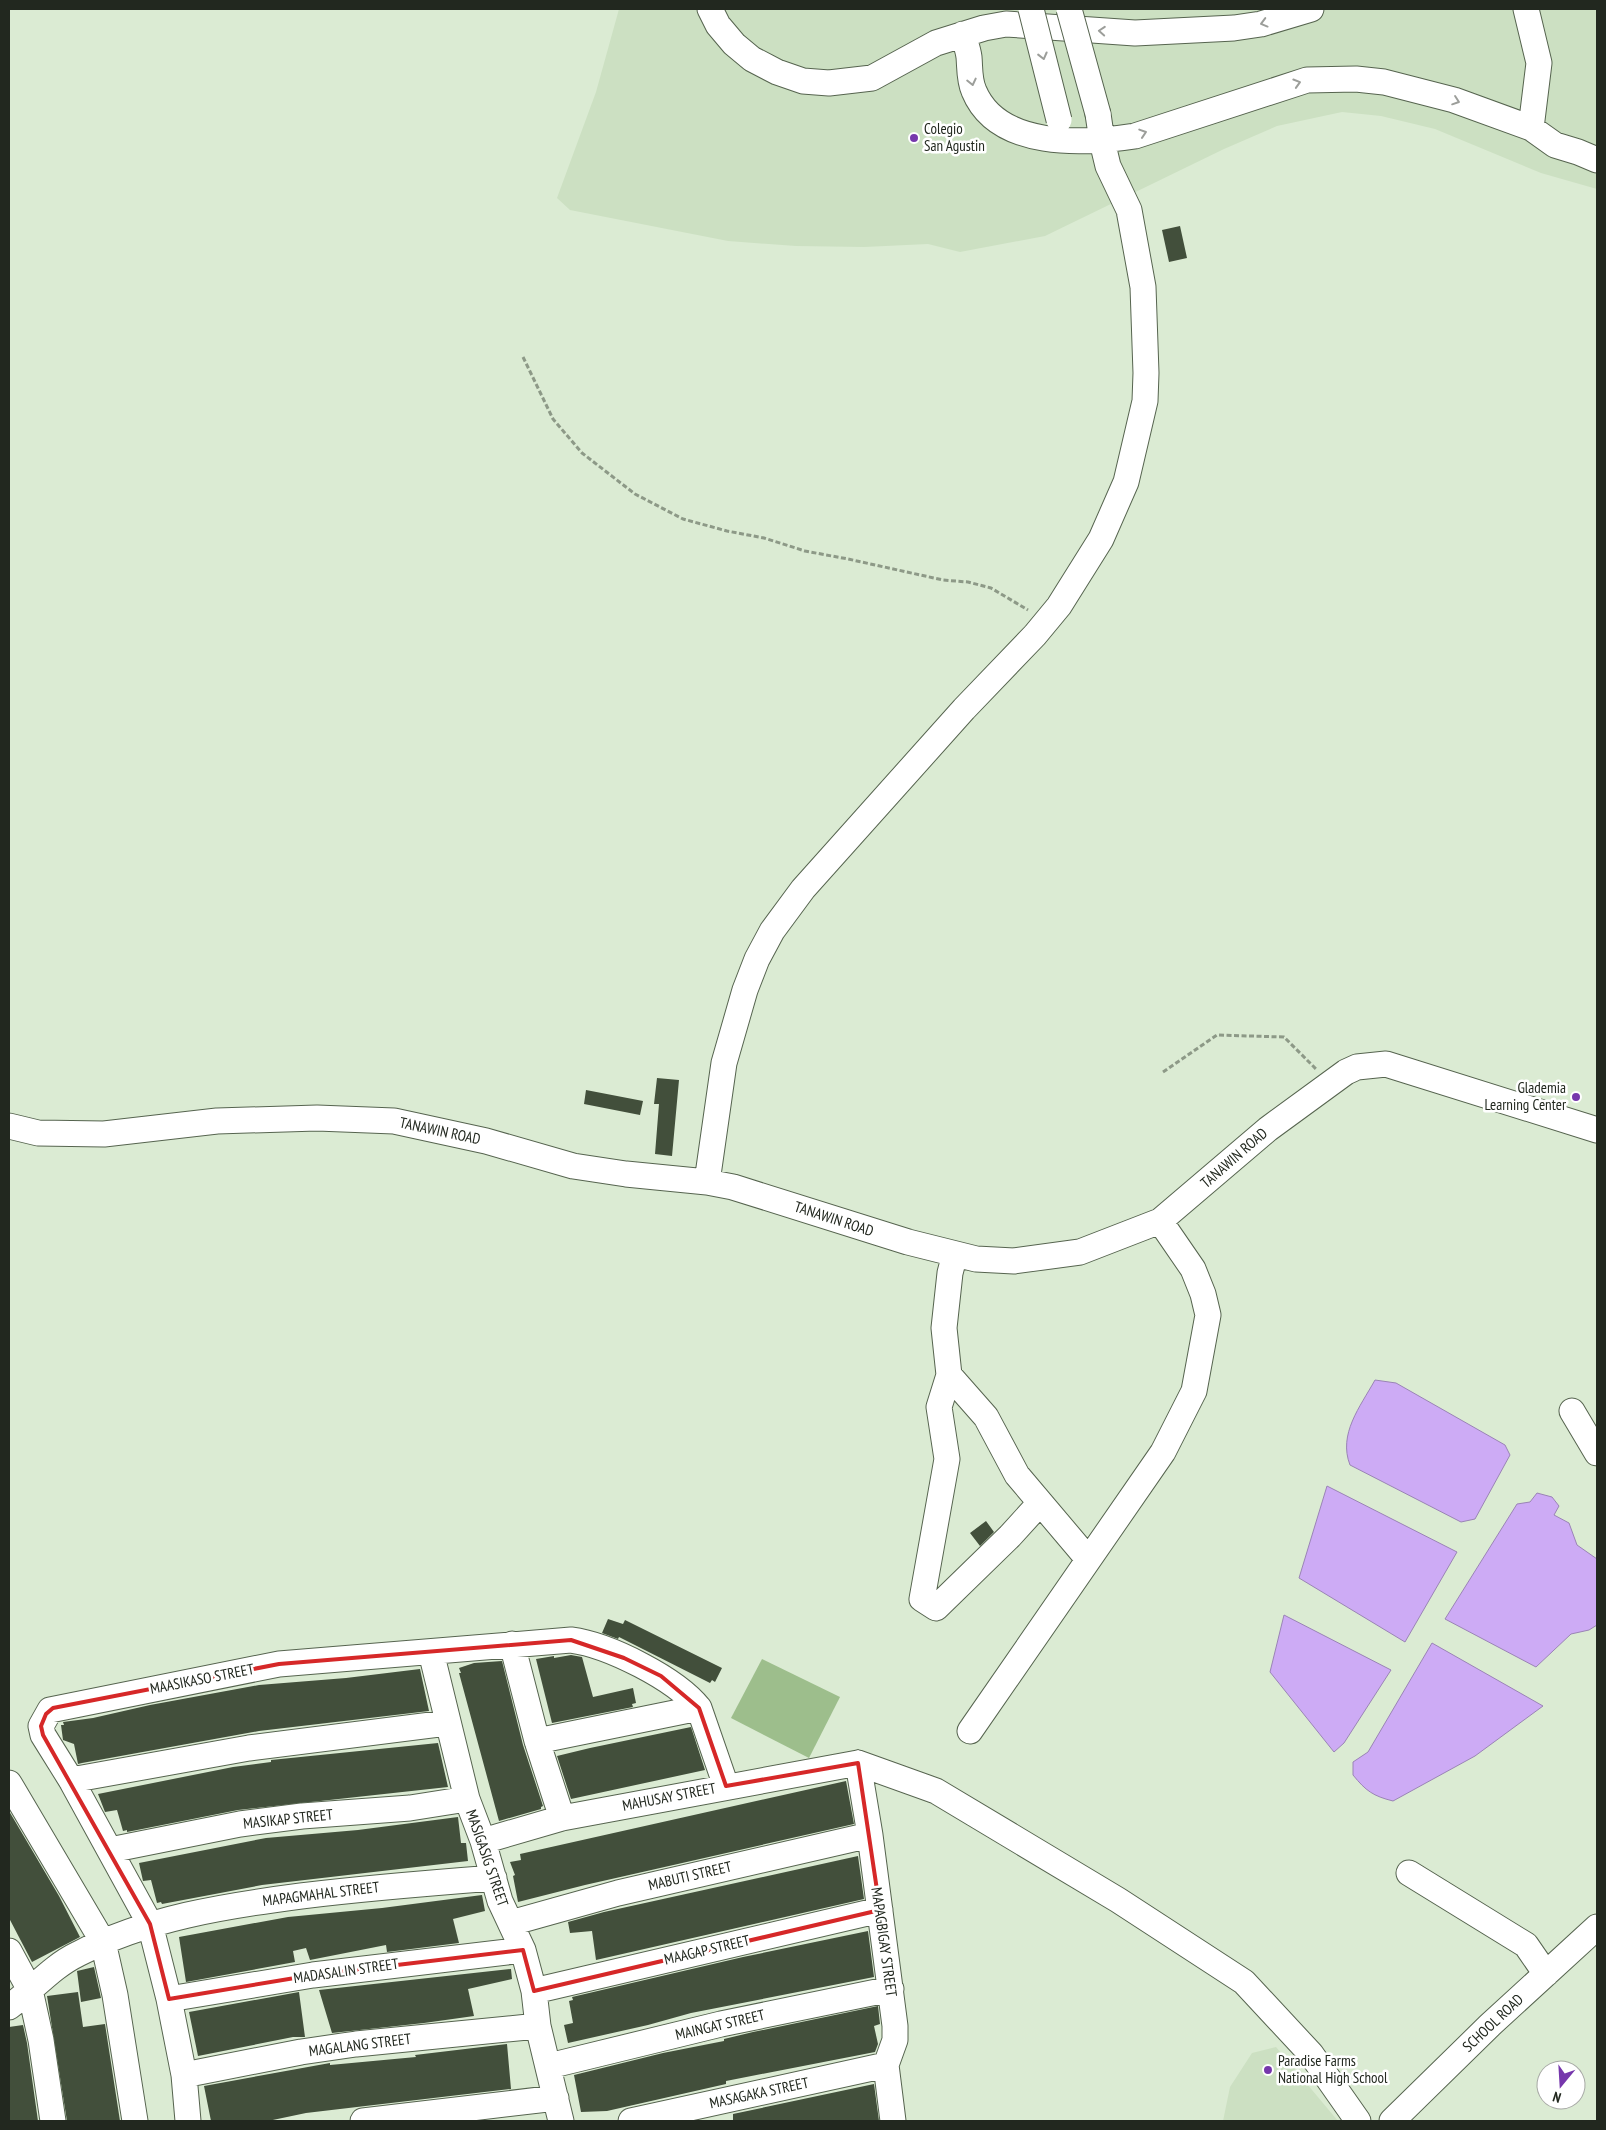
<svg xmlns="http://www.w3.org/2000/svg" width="1606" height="2130" font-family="'PT Sans Narrow',sans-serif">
<rect width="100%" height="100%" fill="#dbebd3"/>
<path fill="#cce0c2" d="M 619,9 L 1597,9 L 1597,189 L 1541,173 L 1435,129 L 1381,116 L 1342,112 L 1277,126 L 1224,149 L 1045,236 L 960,252 L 928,244 L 864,247 L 796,246 L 728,241 L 570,210 L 557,198 L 596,92 Z
M 1276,2047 L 1338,2121 L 1223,2121 L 1230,2087 L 1252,2053 Z"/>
<path fill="#9dbe8c" d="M 762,1659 L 840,1697 L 809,1758 L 731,1718 Z"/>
<path fill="#cdabf5" stroke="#9a84b5" d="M 1375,1380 L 1396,1383 L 1505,1445 L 1510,1455 L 1475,1519 L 1461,1522 L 1350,1465 C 1338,1434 1360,1407 1375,1380 Z
M 1327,1486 L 1457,1552 L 1405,1642 L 1299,1578 Z
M 1537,1493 L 1552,1497 L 1559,1506 L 1554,1515 L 1569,1523 L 1577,1545 L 1597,1559 L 1597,1625 L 1589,1630 L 1571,1634 L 1536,1667 L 1445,1619 L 1517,1504 L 1530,1502 Z
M 1284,1615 L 1391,1670 L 1344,1743 L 1334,1752 L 1270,1672 Z
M 1432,1643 L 1543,1706 L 1475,1756 L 1393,1801 C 1373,1796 1366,1791 1353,1775 L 1353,1762 L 1368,1752 Z"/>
<path fill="#424f3b" d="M 1180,226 L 1187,258 L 1169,262 L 1162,230 Z
M 657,1078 L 679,1080 L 672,1156 L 655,1154 L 659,1104 L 654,1104 Z
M 586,1090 L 643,1101 L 640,1115 L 584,1104 Z
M 986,1521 L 994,1532 L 980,1546 L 970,1533 Z
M 608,1619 L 623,1624 L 625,1620 L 722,1668 L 715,1682 L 712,1680 L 710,1683 L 619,1637 L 618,1639 L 602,1633 Z
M 571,1655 L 582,1657 L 593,1697 L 633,1688 L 636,1703 L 632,1704 L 633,1707 L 552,1723 L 536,1659 L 554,1656 L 554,1658 Z
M 502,1661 L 523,1745 L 543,1806 L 541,1807 L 541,1809 L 499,1821 L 459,1673 L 461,1673 L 459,1668 L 474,1663 Z
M 420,1669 L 429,1711 L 259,1731 L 82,1763 L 78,1764 L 74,1744 L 63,1740 L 61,1725 L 64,1725 L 63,1722 L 93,1718 L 150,1705 L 259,1685 L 346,1678 Z
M 691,1727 L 705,1770 L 571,1799 L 557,1756 L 590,1748 Z
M 438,1743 L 448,1787 L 238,1810 L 127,1832 L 127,1830 L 123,1831 L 117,1810 L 105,1812 L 98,1794 L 233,1767 L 271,1762 L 271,1760 Z
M 846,1781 L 854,1824 L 585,1885 L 518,1902 L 513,1876 L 515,1875 L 510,1862 L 521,1860 L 520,1854 Z
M 9,1811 L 59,1896 L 80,1937 L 32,1962 L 9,1918 Z
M 458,1817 L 461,1843 L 466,1843 L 468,1861 L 262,1885 L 162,1904 L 161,1902 L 157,1903 L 151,1880 L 143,1881 L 139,1863 L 266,1838 L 358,1830 Z
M 858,1856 L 864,1899 L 596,1960 L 592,1931 L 570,1933 L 568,1922 L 604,1912 Z
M 482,1895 L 485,1911 L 453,1919 L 459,1943 L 387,1952 L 386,1945 L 310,1960 L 306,1948 L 293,1951 L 295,1962 L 186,1982 L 179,1937 L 288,1917 L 382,1908 Z
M 868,1931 L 874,1977 L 691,2013 L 648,2025 L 568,2043 L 564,2025 L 573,2023 L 569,2001 L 573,2000 L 572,1997 L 743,1957 Z
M 94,1967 L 101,1998 L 81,2002 L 77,1971 Z
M 511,1969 L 512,1979 L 468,1989 L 474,2016 L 424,2023 L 332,2033 L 319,1990 Z
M 78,1992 L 83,2027 L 105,2024 L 120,2121 L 67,2121 L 47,1996 Z
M 299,1992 L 305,2037 L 293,2037 L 198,2056 L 189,2012 Z
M 878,2006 L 880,2024 L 874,2026 L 878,2044 L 875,2052 L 726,2081 L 726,2084 L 607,2111 L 581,2112 L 574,2075 L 663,2053 L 724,2041 L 724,2039 L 753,2032 Z
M 23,2025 L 27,2043 L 38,2121 L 9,2121 L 9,2027 Z
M 507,2044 L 511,2089 L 306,2113 L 268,2121 L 211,2121 L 204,2086 L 330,2063 L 330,2065 L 416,2057 L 415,2055 Z
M 874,2084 L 879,2121 L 733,2121 L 733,2114 Z"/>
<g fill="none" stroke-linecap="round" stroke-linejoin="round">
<defs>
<path id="minor" d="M 710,9 L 718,25 L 734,44 L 752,59 L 777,72 L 803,81 L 829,83 L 872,78 L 936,43 L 984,28 L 1006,24 L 1135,33 L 1234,28 L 1261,24 L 1311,9
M 1526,9 L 1539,63 L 1531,128
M 963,34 C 965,42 968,49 969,57 C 970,68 969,80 974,91 C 998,149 1084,144 1135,136 L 1307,80 L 1356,79 L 1384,82 L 1454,100 L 1531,128 L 1555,145 L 1578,152 L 1597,160
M 9,1126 L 38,1133 L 104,1134 L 217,1121 L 317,1118 L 394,1121 L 486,1141 L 573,1166 L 626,1174 L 707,1182 L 733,1187 L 908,1242 L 976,1259 L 1014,1261 L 1080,1252 L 1160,1221 L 1268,1129 L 1346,1072 L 1357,1067 L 1386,1064 L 1597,1130
M 707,1182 L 724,1063 L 745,990 L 757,959 L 772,931 L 803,889 L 964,709 L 1035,635 L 1059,606 L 1101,539 L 1126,482 L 1145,401 L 1146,373 L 1143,287 L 1129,210 L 1108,166 L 1102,141 L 1098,114
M 955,1254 L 950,1273 L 944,1328 L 949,1375 L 939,1407 L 947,1459 L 922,1599 L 936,1608 L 1010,1536 L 1040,1503
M 949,1375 L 986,1417 L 1017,1475 L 1088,1559
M 1572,1411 L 1597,1453
M 512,1644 L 537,1741 L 562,1818
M 431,1652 L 467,1799 L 483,1841 L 500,1901 L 523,1950 L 534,1991 L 538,2026 L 561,2121
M 970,1731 L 1163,1452 L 1194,1391 L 1208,1315 L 1203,1294 L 1193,1269 L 1160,1221
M 537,1741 L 699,1708
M 858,1763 L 936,1791 L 1118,1900 L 1244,1982 L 1311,2054 L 1358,2121
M 858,1763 L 870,1835 L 895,2026 L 895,2040 L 886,2065 L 893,2121
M 71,1780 L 249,1748 L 447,1723
M 9,1783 L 103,1942 L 115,1995 L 135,2121
M 483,1841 L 562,1818 L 858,1763
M 110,1850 L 240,1824 L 302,1816 L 410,1808 L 467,1799
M 1409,1873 L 1526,1945 L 1546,1974
M 511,1923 L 618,1893 L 870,1835
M 9,1951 L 30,1990 L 41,2040 L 53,2121
M 534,1991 L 880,1910
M 169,1999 L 313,1975 L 523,1950
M 9,2007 C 33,1990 51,1967 78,1954 C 147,1918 224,1906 301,1896 C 365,1888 429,1883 494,1878
M 549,2066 L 721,2024 L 891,1989
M 184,2075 L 301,2052 L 356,2044 L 538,2026
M 188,2121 L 184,2075 L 169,1999 L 150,1924 L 71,1780 L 43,1735 L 41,1726 L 50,1710 L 279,1664 L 571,1640 C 609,1645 676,1679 699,1708 L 726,1786
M 363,2121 L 556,2098
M 631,2121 L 886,2065
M 1392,2121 L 1490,2025 L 1597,1927"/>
</defs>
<use href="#minor" stroke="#56644f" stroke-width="27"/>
<path stroke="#8d9987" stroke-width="3" stroke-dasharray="5 2.5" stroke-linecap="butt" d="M 523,357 L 553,419 L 582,453 L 635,494 L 683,519 L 727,531 L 764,538 L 805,551 L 848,559 L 943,580 L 968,582 L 991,588 L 1028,610
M 1163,1072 L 1217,1035 L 1284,1037 L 1316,1069"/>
<use href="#minor" stroke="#fff" stroke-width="25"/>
<defs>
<path id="minor-bridge" d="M 1031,9 L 1059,120
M 1069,9 L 1098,114"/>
</defs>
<use href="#minor-bridge" stroke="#56644f" stroke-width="27" stroke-linecap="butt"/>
<use href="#minor-bridge" stroke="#fff" stroke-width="25"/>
</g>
<defs><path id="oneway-chevron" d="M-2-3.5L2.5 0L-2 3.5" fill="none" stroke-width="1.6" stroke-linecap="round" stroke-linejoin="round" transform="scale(1.25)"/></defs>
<g stroke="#9c9e9a">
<use href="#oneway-chevron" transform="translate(1264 23) rotate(165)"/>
<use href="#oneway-chevron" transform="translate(1102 31) rotate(-176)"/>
<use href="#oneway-chevron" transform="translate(1043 56) rotate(76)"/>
<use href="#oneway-chevron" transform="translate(972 82) rotate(77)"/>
<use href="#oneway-chevron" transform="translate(1297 83) rotate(-17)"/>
<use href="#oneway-chevron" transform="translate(1456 101) rotate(19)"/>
<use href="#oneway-chevron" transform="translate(1143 133) rotate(-18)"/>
</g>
<path fill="none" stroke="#d62828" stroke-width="4" stroke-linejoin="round" d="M 571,1640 L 624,1658 L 661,1676 L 699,1708 L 726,1786 L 858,1763 L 880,1910 L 534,1991 L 523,1950 L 313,1975 L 169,1999 L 150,1924 L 43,1735 L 41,1726 L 46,1714 L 53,1708 L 279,1664 Z"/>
<g fill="#7637ac" stroke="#fff" stroke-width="2">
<circle cx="914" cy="138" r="5"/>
<circle cx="1576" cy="1097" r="5"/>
<circle cx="1268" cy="2070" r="5"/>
</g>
<g text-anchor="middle" stroke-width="5" stroke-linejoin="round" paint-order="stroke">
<g font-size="15" fill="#22281f" stroke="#fff" text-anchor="start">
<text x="924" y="134">Colegio<tspan x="924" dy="17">San Agustin</tspan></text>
<text x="1566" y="1093" text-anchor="end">Glademia<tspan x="1566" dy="17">Learning Center</tspan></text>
<text x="1278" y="2066">Paradise Farms<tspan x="1278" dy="17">National High School</tspan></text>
</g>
<g font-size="15" fill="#22281f" stroke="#fff">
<text transform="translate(440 1131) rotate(12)" y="5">TANAWIN ROAD</text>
<text transform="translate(1234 1158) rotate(-41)" y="5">TANAWIN ROAD</text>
<text transform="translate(834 1219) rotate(18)" y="5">TANAWIN ROAD</text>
<text transform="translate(202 1679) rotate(-11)" y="5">MAASIKASO STREET</text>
<text transform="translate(669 1797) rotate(-11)" y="5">MAHUSAY STREET</text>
<text transform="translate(288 1819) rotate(-6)" y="5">MASIKAP STREET</text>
<text transform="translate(487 1858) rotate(71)" y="5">MASIGASIG STREET</text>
<text transform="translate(690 1876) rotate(-13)" y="5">MABUTI STREET</text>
<text transform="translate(321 1894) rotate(-7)" y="5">MAPAGMAHAL STREET</text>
<text transform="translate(884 1942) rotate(82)" y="5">MAPAGBIGAY STREET</text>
<text transform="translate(707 1950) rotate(-13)" y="5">MAAGAP STREET</text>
<text transform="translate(346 1971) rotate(-8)" y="5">MADASALIN STREET</text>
<text transform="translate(1493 2023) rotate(-43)" y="5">SCHOOL ROAD</text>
<text transform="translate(720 2025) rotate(-13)" y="5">MAINGAT STREET</text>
<text transform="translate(360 2045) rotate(-7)" y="5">MAGALANG STREET</text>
<text transform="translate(759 2093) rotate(-12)" y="5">MASAGAKA STREET</text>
</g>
</g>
<rect width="1606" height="2130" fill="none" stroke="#22281f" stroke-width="20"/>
<g transform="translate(1561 2085) rotate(198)"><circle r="24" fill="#ffffff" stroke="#a7a9a5"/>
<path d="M0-4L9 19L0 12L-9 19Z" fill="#7637ac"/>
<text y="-8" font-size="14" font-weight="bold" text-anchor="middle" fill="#22281f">N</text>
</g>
</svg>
